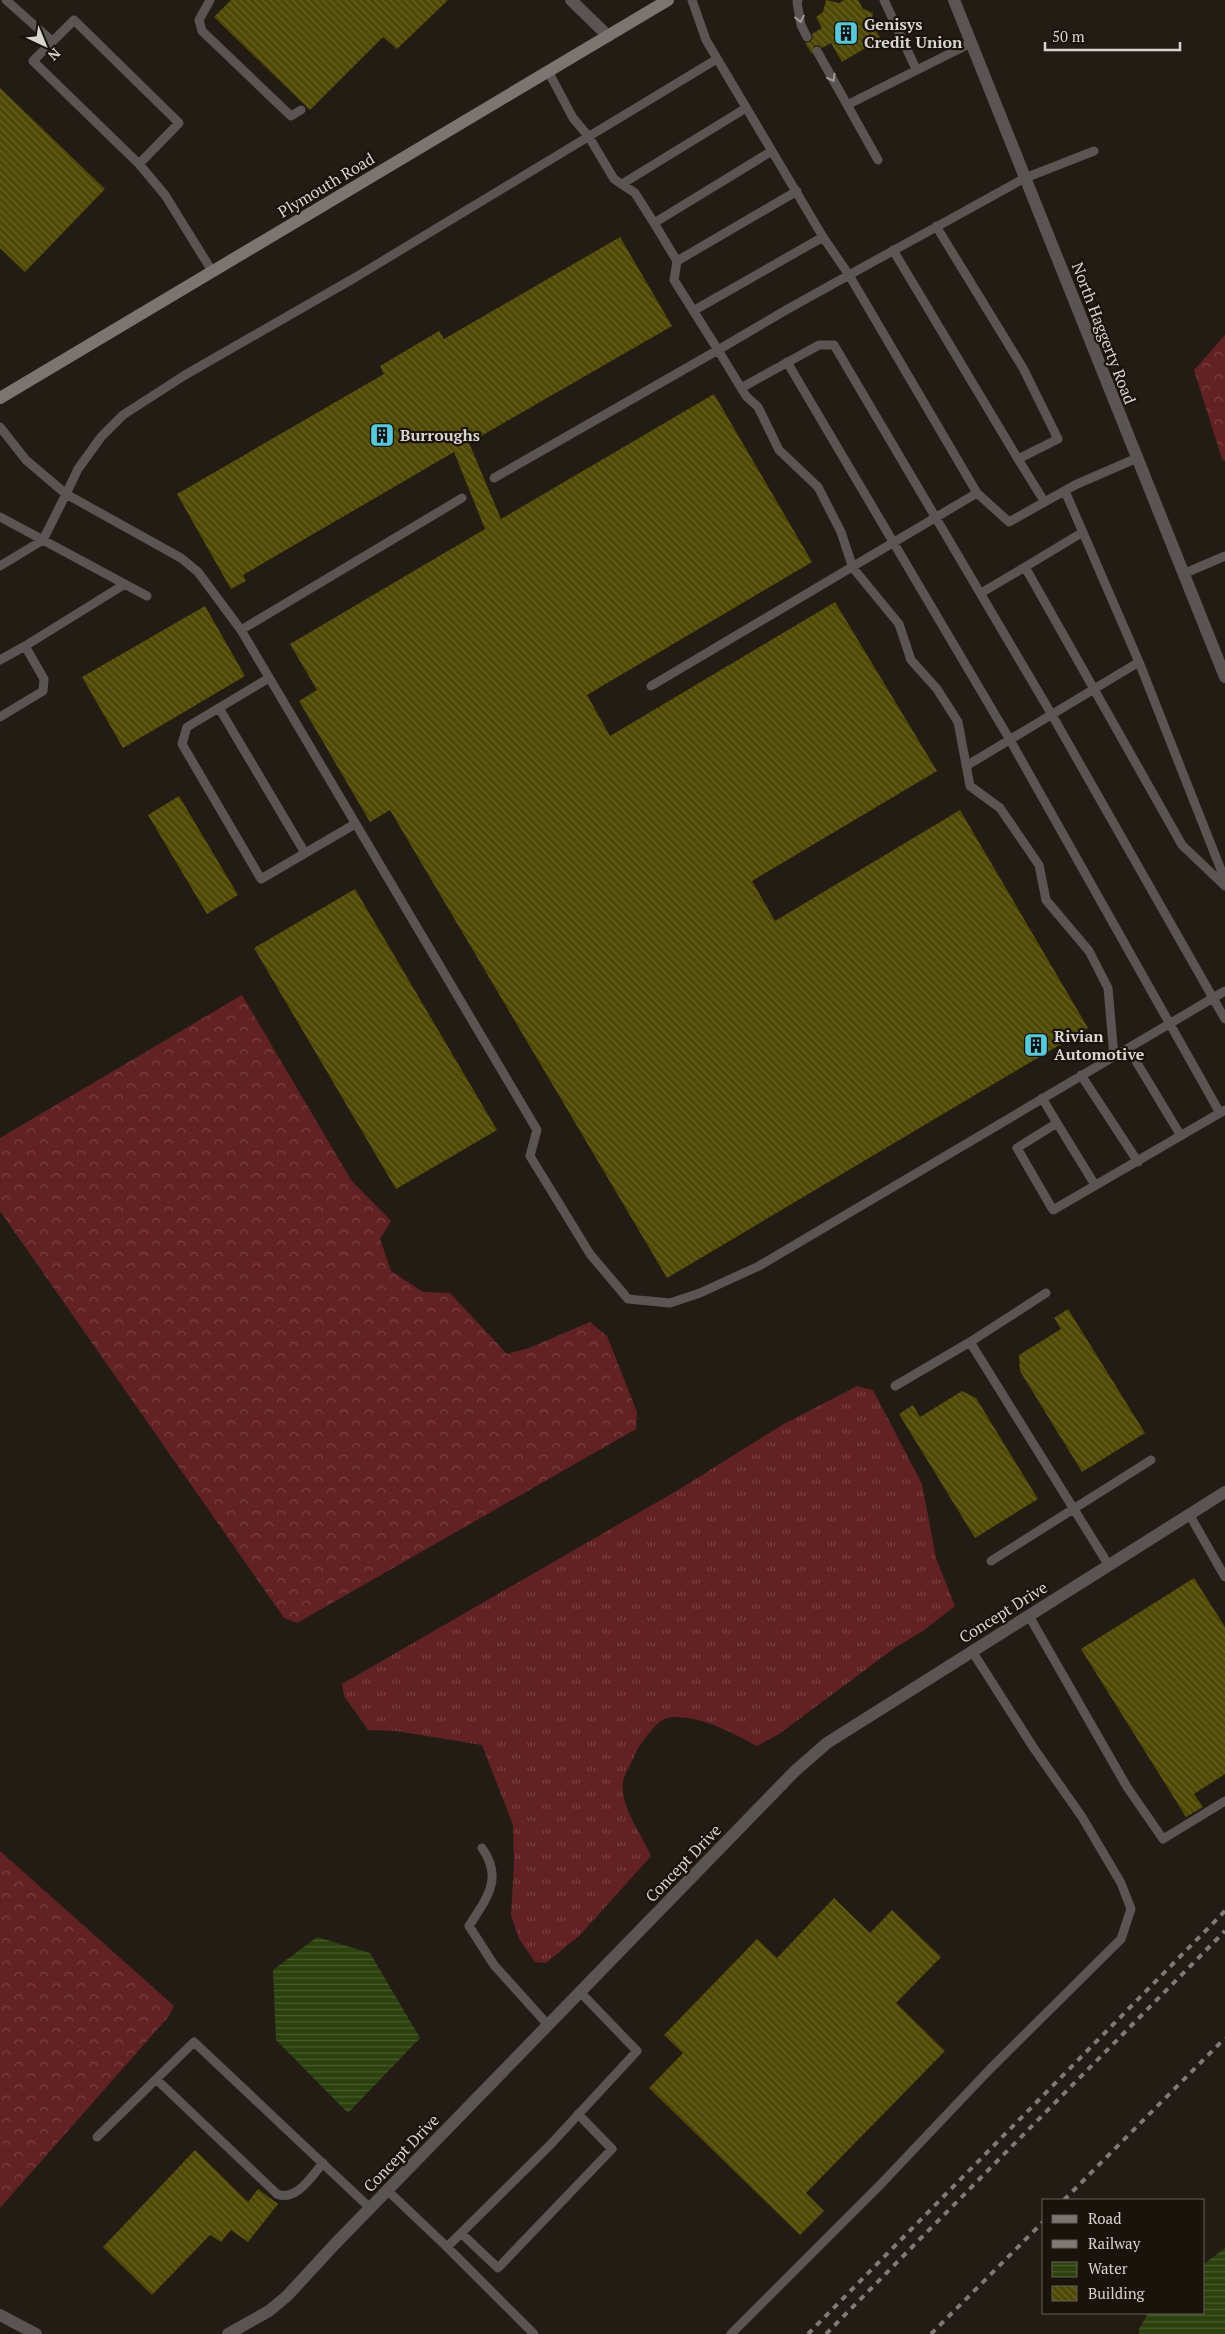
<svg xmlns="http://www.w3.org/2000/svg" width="1225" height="2334" font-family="'PT Serif',serif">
<defs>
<pattern id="grass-tufts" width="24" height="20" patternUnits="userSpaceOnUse" patternTransform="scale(1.25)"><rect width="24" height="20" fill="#622223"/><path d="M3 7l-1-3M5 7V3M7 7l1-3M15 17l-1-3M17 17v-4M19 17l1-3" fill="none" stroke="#784142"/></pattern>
<pattern id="forest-crowns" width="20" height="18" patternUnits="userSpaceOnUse" patternTransform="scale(1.25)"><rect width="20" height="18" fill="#622223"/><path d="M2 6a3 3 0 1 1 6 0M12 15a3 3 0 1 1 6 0" fill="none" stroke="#784142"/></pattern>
<pattern id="water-rules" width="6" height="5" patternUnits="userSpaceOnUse" patternTransform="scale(1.25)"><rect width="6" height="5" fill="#2c420d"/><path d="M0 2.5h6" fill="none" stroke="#4a5c2f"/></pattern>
<pattern id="building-back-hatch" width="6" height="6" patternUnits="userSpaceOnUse" patternTransform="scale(1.25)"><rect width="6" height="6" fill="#504903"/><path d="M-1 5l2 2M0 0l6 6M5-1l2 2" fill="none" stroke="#686227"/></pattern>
</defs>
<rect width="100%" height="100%" fill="#221c14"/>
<path fill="url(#grass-tufts)" d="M 857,1386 L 873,1390 L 922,1484 L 936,1558 L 955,1606 L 923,1631 L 896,1647 L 779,1734 L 757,1746 C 734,1733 693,1712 667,1718 C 656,1721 640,1744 635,1754 C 632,1763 624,1774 623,1782 C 620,1808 642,1834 651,1856 L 580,1935 L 546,1963 L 535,1962 L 519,1939 L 511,1915 L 514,1863 L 513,1825 L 482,1745 L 396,1731 L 368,1730 L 344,1696 L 342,1684 L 678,1490 L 782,1425 Z"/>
<path fill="url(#forest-crowns)" d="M 1225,335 L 1225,461 L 1222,459 L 1194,370 Z
M 242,995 L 351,1180 L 391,1221 L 380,1239 L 391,1271 L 423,1292 L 450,1293 L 507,1354 L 529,1348 L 590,1322 L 607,1336 L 637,1412 L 636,1429 L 297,1623 L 284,1618 L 0,1211 L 0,1138 Z
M 0,1851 L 174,2006 L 169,2016 L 0,2208 Z"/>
<path fill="url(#water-rules)" d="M 317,1937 L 370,1953 L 420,2038 L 348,2113 L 276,2040 L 273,1970 Z
M 1225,2248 L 1225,2334 L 1139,2334 L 1139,2329 L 1148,2313 L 1204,2313 L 1204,2264 Z"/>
<path fill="url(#building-back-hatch)" d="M 231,0 L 448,0 L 397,49 L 383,37 L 310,110 L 214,17 Z
M 826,0 L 839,3 L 844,0 L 858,0 L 863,9 L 873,13 L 871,23 L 881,39 L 842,62 L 831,43 L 822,48 L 818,45 L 814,46 L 812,54 L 805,43 L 810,42 L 813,38 L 812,34 L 822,28 L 816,17 L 823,12 Z
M 0,88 L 105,189 L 25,272 L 0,248 Z
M 620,237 L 672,326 L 469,443 L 501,519 L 714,394 L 812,562 L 587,695 L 610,736 L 835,602 L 937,771 L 752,881 L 775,921 L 960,810 L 1088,1028 L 667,1278 L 390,810 L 370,822 L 299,701 L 317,690 L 290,644 L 485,529 L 454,452 L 243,575 L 246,581 L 231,589 L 177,494 L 384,374 L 380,366 L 439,331 L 444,339 Z
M 205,606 L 245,676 L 123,748 L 82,677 Z
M 179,796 L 238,895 L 207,914 L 148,815 Z
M 355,889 L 497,1130 L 396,1189 L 254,948 Z
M 1068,1309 L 1145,1433 L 1082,1472 L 1020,1371 L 1019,1355 L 1061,1329 L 1054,1318 Z
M 962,1391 L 976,1398 L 1038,1499 L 975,1538 L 899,1414 L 913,1405 L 920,1417 Z
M 1194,1578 L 1225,1627 L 1225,1774 L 1194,1794 L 1203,1807 L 1186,1817 L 1081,1649 Z
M 834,1898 L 870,1933 L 892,1910 L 941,1957 L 896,2003 L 945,2051 L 806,2193 L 824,2211 L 800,2235 L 649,2088 L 683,2053 L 664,2035 L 757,1939 L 777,1958 Z
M 195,2150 L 248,2202 L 258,2189 L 278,2204 L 248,2242 L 231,2230 L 221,2242 L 210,2235 L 152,2295 L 103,2247 Z"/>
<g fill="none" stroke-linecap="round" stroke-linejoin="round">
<path stroke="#5a5552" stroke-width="9" d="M 6,0 L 52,41
M 210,0 L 199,20 L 202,31 L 291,116 L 301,110
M 692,0 L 706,40 L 823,237 L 849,275 L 1025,178 L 1094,151
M 798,0 L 797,2 L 801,25 L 807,37
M 884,0 L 916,69
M 817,51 L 878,160
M 717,59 L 356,277 L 185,375 L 123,415 L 101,437 L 78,469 L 66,494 L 181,558 L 198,572 L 241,630 L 537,1130 L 530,1156 L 590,1254 L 628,1299 L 670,1303 L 700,1293 L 759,1266 L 1225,991
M 548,71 L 573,118 L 589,137 L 614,179 L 635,193 L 654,223 L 677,261 L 674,280 L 718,350 L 786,310 L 849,275 L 977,493 L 1009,522 L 1075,485 L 1137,458
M 847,105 L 971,43
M 139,164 L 179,123 L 74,20 L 33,61 L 139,164 L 165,195 L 212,271
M 622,184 L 746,108
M 654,223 L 772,151
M 936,226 L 1023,368 L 1058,439 L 1018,459 L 1044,501
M 893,250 L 1018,459
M 677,261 L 797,191
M 693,311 L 823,237
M 787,362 L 1010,740 L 1220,1113
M 741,388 L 819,345 L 834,345 L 1052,715 L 1225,1019
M 0,427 L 26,460 L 66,494 L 43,540 L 0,517
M 494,478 L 718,350 L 746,396 L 758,407 L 779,450 L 818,487 L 841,532 L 853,568 L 899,624 L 911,660 L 937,689 L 958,722 L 970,786 L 1000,808 L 1039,865 L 1046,900 L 1089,951 L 1108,988 L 1114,1056
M 1065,491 L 1139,662 L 1225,880
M 1083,532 L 1025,567 L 1182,845 L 1225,886
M 0,566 L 43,540 L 147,596
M 1183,574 L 1225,556
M 981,593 L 1025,567
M 241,630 L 462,498
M 0,660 L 25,646
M 269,678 L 187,727 L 182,744 L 261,879 L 355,824
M 651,686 L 977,493
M 219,708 L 305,853
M 0,717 L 43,691 L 44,679 L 25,646 L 125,584
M 966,766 L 1139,662 L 1137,658
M 1128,1048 L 1181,1136
M 1081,1075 L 1138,1162
M 1042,1098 L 1057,1123 L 1017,1148 L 1053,1210 L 1225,1110
M 1057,1123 L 1095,1185
M 970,1342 L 1046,1293
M 895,1386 L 970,1342 L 1108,1564
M 1189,1514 L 1225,1577
M 991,1561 L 1151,1460
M 1029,1616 L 1127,1787 L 1163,1839 L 1225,1801
M 482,1848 C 504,1879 486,1899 469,1926 L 494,1965 L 548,2025
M 156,2079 L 277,2194 C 296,2202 312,2176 323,2163
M 97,2137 L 194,2042 L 370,2208
M 387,2190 L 447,2247 L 551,2144 L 637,2051 L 580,1992
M 461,2233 L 498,2268 L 612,2149 L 578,2114
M 447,2247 L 534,2334
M 731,2334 L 880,2185 L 990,2069 L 1121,1939 L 1131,1909 L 1121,1883 L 1082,1817 L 1033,1747 L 972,1651"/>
<path stroke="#5a5552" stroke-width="12" d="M 571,0 L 608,36
M 0,2315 L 36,2334
M 228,2334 L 269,2311 L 287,2296 L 335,2244 L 795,1771 L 827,1743 L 1225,1492"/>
<path stroke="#5a5552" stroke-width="12" d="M 954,0 L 1225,677"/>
<path stroke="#7c7470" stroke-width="12" d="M 0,398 L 668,0"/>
<path stroke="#7f7a74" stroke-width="4" stroke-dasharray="6 6" stroke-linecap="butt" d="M 1064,2200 L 1225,2038
M 808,2334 L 1225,1911
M 826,2334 L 1225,1931
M 931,2334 L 1044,2221"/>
</g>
<defs><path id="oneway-chevron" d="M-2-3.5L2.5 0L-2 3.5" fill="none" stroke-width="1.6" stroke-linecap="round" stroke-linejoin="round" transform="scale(1.25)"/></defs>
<g stroke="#9f9b97">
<use href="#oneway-chevron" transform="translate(800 19) rotate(78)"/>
<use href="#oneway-chevron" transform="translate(832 78) rotate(61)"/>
</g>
<defs>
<symbol id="building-square" viewBox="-11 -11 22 22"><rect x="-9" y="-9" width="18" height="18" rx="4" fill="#54cadd" stroke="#19130b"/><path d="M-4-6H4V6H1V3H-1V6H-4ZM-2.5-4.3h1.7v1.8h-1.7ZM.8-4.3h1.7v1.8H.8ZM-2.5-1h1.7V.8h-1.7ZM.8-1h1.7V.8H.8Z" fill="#111"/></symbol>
</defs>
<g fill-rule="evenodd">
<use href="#building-square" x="832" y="19" width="28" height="28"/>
<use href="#building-square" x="368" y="421" width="28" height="28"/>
<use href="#building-square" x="1022" y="1031" width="28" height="28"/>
</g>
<g text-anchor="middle" stroke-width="4.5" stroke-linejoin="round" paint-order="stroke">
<g font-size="16" font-weight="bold" fill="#d8d4cf" stroke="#19130b" text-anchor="start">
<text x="864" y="30">Genisys<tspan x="864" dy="18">Credit Union</tspan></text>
<text x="400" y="441">Burroughs</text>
<text x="1054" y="1042">Rivian<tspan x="1054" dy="18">Automotive</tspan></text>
</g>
<g font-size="16" fill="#d8d4cf" stroke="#19130b">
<text transform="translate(326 185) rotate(-31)" y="6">Plymouth Road</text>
<text transform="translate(1104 333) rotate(69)" y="6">North Haggerty Road</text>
<text transform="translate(1003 1612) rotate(-32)" y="6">Concept Drive</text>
<text transform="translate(683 1863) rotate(-46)" y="6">Concept Drive</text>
<text transform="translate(401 2153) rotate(-46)" y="6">Concept Drive</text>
</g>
</g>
<rect x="1042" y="2199" width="162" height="115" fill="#19130b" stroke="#656059"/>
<rect x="1052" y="2215" width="25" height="8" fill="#7c7470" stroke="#656059"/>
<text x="1088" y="2224" font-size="15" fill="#d8d4cf">Road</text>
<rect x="1052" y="2240" width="25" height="8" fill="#7f7a74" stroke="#656059"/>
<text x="1088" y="2249" font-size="15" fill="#d8d4cf">Railway</text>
<rect x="1052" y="2262" width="25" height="15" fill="url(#water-rules)" stroke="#656059"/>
<text x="1088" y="2274" font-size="15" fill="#d8d4cf">Water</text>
<rect x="1052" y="2286" width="25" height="15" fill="url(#building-back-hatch)" stroke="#656059"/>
<text x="1088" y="2299" font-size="15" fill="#d8d4cf">Building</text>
<g transform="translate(45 45) rotate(136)" stroke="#19130b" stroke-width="4" paint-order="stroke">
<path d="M0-4L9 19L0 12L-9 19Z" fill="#d8d4cf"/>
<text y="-8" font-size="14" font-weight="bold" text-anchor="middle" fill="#d8d4cf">N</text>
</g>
<path d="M1045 42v8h135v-8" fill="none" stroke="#d8d4cf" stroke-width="2.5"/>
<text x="1052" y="42" font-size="15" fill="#d8d4cf" stroke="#19130b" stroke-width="4" paint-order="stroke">50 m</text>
</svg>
